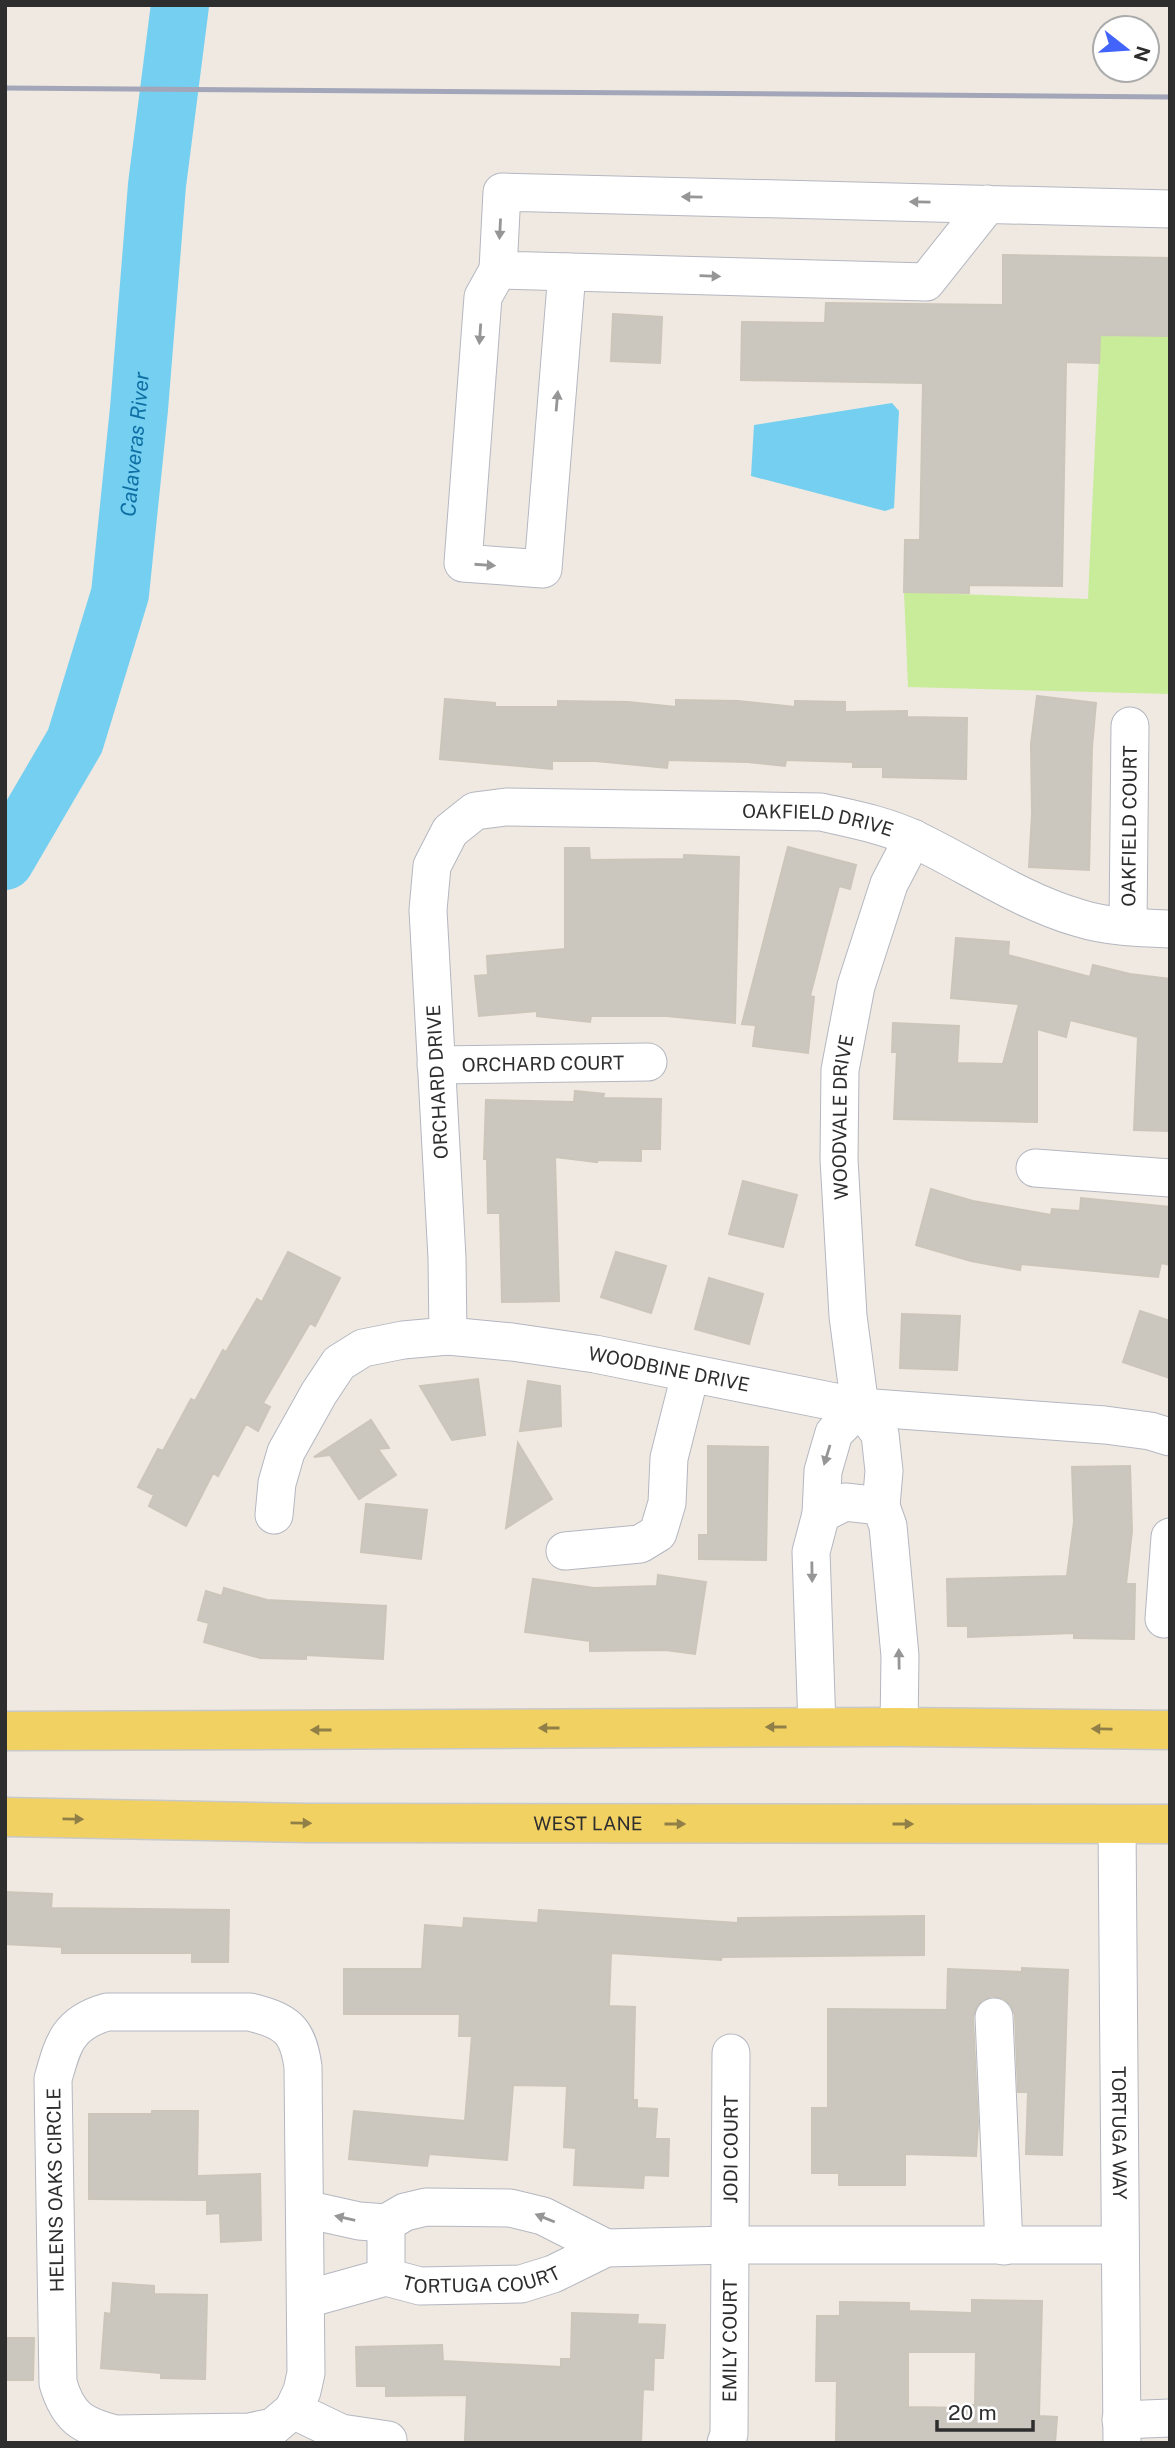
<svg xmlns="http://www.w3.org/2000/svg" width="1175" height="2448" font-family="'Public Sans',sans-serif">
<rect width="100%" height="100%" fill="#efe9e1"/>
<path fill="#c9ec9a" d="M 1100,335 L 1170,336 L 1170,694 L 908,687 L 904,592 L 1088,599 Z"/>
<path fill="#75cff0" d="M 892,403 L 899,411 L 894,508 L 885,511 L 751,476 L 754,425 Z"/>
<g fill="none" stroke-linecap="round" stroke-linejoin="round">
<path stroke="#75cff0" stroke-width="58" id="s1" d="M 5,861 L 75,741 L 120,594 L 139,409 L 157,185 L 180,5"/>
</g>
<path fill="#cbc7bf" stroke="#cbc5ba" stroke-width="2" fill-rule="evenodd" d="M 1003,255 L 1170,258 L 1170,336 L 1100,335 L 1099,363 L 1066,362 L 1062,586 L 969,585 L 969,593 L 904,592 L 905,540 L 920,540 L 923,383 L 741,380 L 742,322 L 825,323 L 826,303 L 1003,305 Z
M 613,314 L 662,317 L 660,363 L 611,361 Z
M 1037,696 L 1096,703 L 1092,747 L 1089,870 L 1029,867 L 1032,814 L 1031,744 Z
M 445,699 L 495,703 L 495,707 L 558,707 L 558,701 L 628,702 L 676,707 L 676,700 L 738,701 L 795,707 L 795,701 L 845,702 L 845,712 L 907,711 L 907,717 L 967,718 L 966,779 L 883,777 L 883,767 L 853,767 L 853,762 L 786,760 L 785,766 L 748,762 L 668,760 L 667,768 L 596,761 L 552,761 L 552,769 L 440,759 Z
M 788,847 L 856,865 L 850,889 L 839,886 L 825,938 L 810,996 L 814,997 L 808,1053 L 753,1046 L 756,1025 L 742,1024 Z
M 565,848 L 589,848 L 590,860 L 684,859 L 684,855 L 739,857 L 735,1023 L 667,1016 L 591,1016 L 590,1022 L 537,1016 L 537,1011 L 479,1016 L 475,976 L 488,975 L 487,956 L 565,949 Z
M 956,938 L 1009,942 L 1008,955 L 1090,977 L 1093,965 L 1130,974 L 1170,979 L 1170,1131 L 1134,1130 L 1138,1037 L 1070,1020 L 1066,1037 L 1037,1029 L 1037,1122 L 894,1119 L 897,1052 L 892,1052 L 893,1023 L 959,1026 L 957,1063 L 1003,1064 L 1019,1004 L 951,998 Z
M 575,1091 L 604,1094 L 603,1098 L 661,1099 L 660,1149 L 641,1149 L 641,1161 L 597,1160 L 597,1162 L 555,1157 L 559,1301 L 502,1302 L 500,1213 L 488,1213 L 487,1159 L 484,1159 L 486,1100 L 574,1102 Z
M 743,1181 L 797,1195 L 783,1247 L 729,1234 Z
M 931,1189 L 973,1201 L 1051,1215 L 1052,1209 L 1080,1211 L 1081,1198 L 1170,1207 L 1170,1265 L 1161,1263 L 1158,1277 L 1021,1264 L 1020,1270 L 971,1261 L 916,1245 Z
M 288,1252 L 340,1278 L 315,1326 L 310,1323 L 263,1403 L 270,1407 L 258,1431 L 246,1424 L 218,1476 L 213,1473 L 186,1526 L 149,1506 L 154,1495 L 138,1487 L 158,1449 L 163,1451 L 191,1399 L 195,1401 L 223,1350 L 226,1352 L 257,1299 L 262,1302 Z
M 616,1252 L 666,1266 L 651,1313 L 601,1297 Z
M 709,1278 L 763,1294 L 749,1344 L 695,1329 Z
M 1140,1311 L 1170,1321 L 1170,1378 L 1123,1362 Z
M 902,1314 L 960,1316 L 957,1370 L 900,1368 Z
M 478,1379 L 485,1435 L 452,1440 L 420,1386 Z
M 528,1381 L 560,1386 L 561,1426 L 520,1431 Z
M 371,1420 L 389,1448 L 378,1449 L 396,1475 L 359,1499 L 330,1455 L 314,1457 Z
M 518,1443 L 552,1499 L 506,1528 Z
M 708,1446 L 768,1447 L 766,1560 L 699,1559 L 699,1535 L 708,1535 Z
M 1130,1466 L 1132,1531 L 1126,1584 L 1135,1584 L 1134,1639 L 1074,1638 L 1074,1633 L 968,1637 L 968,1626 L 948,1626 L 947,1579 L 1067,1576 L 1074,1522 L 1072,1467 Z
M 366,1504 L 427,1510 L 421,1559 L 361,1552 Z
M 658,1575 L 706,1582 L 695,1654 L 665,1650 L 590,1651 L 590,1641 L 525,1632 L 533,1579 L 594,1588 L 657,1586 Z
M 224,1588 L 267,1600 L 386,1606 L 383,1659 L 306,1655 L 306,1659 L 260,1658 L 204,1642 L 209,1623 L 198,1620 L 206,1591 L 222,1596 Z
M 5,1892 L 52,1894 L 51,1908 L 229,1910 L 228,1962 L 192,1962 L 192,1953 L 62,1953 L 62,1947 L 5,1944 Z
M 539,1910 L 738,1923 L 738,1918 L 924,1916 L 924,1955 L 722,1957 L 721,1960 L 611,1953 L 609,2006 L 635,2007 L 633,2100 L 637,2100 L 637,2108 L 657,2109 L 655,2139 L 669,2139 L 668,2176 L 644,2175 L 643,2188 L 574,2185 L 576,2148 L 564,2147 L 567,2086 L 513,2085 L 507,2160 L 429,2154 L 427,2166 L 349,2159 L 354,2111 L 465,2121 L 472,2036 L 459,2036 L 460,2014 L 344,2014 L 344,1969 L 422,1969 L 425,1925 L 463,1928 L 464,1918 L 538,1923 Z
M 1022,1968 L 1068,1970 L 1062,2155 L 1026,2154 L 1028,2092 L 1018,2092 L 1015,2015 L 1011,2005 L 1004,1999 L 992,1996 L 982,2000 L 976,2007 L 973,2018 L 978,2123 L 976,2156 L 905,2154 L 905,2185 L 839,2185 L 839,2173 L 812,2173 L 812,2108 L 828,2108 L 828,2009 L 947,2010 L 948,1969 L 1022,1972 Z
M 152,2111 L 198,2111 L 197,2176 L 260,2174 L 261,2240 L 221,2242 L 220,2213 L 207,2214 L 207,2200 L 89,2199 L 89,2114 L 152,2114 Z
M 113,2283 L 154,2286 L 154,2294 L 207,2295 L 205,2379 L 161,2378 L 161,2373 L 101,2368 L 105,2313 L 111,2314 Z
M 972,2300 L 1042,2301 L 1039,2416 L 1057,2417 L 1055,2443 L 836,2443 L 837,2381 L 816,2381 L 817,2316 L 840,2316 L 840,2302 L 909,2303 L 909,2311 L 972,2313 ZM 908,2352 L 976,2352 L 975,2405 L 966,2405 L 965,2408 L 908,2407 Z
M 572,2313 L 638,2315 L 637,2324 L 665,2325 L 663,2358 L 654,2358 L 653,2390 L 643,2389 L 641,2443 L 500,2443 L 465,2440 L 467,2395 L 386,2396 L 386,2386 L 357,2386 L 356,2347 L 442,2345 L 443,2361 L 561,2367 L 561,2359 L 571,2359 Z
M 5,2338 L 34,2338 L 33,2380 L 5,2380 Z"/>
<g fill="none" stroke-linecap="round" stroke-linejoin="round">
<defs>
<g id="minor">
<path d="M 988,204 L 926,282 L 498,270 L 502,192 L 1170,209"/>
<path d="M 498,270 L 483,297 L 463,563 L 543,569 L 567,272"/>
<path id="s2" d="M 1128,926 L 1130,726"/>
<path id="s3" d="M 436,1065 L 648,1062"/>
<path d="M 1035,1168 L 1170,1178"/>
<path id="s4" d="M 448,1336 L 447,1258 L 428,910 L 432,866 L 450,831 L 475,811 L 506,807 L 821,812 C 852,819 885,825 914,839 C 969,865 1020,901 1079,918 C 1107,927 1140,928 1170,929"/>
<path id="s5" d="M 881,1506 L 884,1471 L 880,1434 L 860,1407 L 848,1316 L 839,1159 L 840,1070 L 856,986 L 889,884 L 913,838"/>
<path d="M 821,1514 L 823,1471 L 834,1433 L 860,1407"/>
<path id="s6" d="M 274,1515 L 277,1483 L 286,1452 L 319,1393 L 339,1363 L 363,1348 L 403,1340 L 448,1336 L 512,1342 L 595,1354 L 860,1407 L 1105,1425 L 1150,1431 L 1170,1437"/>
<path d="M 565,1551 L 640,1544 L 658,1533 L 667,1503 L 669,1458 L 690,1375"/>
<path d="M 1164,1619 L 1170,1537"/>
<path d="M 817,1727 L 811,1552 L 821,1514 L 845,1502 L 881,1506 L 888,1526 L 900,1656 L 899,1727"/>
<path id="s7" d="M 1117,1825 L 1122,2443"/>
<path d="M 107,2012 L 250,2012 C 286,2021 298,2029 303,2067 L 306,2373 L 302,2391 L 293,2410 L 273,2427 L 249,2432 L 115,2434 C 82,2426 68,2417 58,2383 L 53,2079 C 63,2043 68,2023 107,2012 Z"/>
<path d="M 994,2017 L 1004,2246"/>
<path d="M 305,2209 L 359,2221 L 386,2223"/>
<path id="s8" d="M 606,2248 L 543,2216 L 510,2208 L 426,2207 L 405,2212 L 386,2223 L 386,2277 L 420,2286 L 521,2284 L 553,2274 L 606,2248 L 730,2245 L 1120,2245"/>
<path d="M 307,2299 L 386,2277"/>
<path d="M 293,2410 L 341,2433 L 388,2440 L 388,2443"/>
<path d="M 1121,2420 L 1170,2418"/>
<path id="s9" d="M 726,2443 L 729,2434 L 731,2053"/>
</g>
<g id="major">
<path d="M 5,1731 L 899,1727 L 1170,1730"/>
<path id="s10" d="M 5,1817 L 308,1823 L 1170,1824"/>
</g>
</defs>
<use href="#minor" stroke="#b4b7c1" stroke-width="39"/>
<use href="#major" stroke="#c9c9c9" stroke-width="41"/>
<use href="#minor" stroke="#fff" stroke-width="37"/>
<use href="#major" stroke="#f2d163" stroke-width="38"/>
<path stroke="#a3a6b8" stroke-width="5" d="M 5,88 L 1170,97"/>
</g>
<defs><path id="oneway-solid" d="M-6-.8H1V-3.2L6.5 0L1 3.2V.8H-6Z" transform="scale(1.75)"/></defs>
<g fill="#969696">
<use href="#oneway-solid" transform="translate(692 197) rotate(-179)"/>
<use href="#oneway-solid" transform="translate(920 202) rotate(-179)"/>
<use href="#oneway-solid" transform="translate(500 229) rotate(93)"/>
<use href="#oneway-solid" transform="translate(710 276) rotate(2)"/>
<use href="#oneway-solid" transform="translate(480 334) rotate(94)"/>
<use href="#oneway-solid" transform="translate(557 401) rotate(-85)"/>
<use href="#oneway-solid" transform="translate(485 565) rotate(4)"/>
<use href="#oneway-solid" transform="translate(827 1455) rotate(107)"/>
<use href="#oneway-solid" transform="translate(812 1572) rotate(89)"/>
<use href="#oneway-solid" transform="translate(899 1659) rotate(-91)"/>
<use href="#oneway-solid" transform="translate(345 2218) rotate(-167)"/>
<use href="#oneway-solid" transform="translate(545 2218) rotate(-158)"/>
</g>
<g fill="#908048">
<use href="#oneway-solid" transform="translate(776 1727) rotate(180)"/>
<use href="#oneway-solid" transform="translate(549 1728) rotate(180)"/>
<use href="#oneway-solid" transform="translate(1102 1729) rotate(-179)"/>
<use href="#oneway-solid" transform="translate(321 1730) rotate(180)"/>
<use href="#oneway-solid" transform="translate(73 1819) rotate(1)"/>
<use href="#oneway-solid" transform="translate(301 1823) rotate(1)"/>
<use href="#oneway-solid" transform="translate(675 1824)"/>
<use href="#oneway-solid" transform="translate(903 1824)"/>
</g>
<g text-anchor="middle" stroke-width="5" stroke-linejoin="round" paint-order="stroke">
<g font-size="19" fill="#2e2e2e" stroke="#fff">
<text dy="7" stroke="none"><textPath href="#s4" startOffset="886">OAKFIELD DRIVE</textPath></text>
<text dy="7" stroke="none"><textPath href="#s2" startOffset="100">OAKFIELD COURT</textPath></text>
<text dy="7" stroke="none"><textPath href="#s3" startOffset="107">ORCHARD COURT</textPath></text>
<text transform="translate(437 1082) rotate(-93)" y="7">ORCHARD DRIVE</text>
<text dy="7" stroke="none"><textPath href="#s5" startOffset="397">WOODVALE DRIVE</textPath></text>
<text dy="7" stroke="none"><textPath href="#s6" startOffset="506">WOODBINE DRIVE</textPath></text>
<text dy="7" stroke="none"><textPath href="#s10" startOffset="583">WEST LANE</textPath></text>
<text dy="7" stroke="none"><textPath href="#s7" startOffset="308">TORTUGA WAY</textPath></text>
<text dy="7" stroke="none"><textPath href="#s9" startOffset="294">JODI COURT</textPath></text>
<text transform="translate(55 2190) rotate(-91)" y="7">HELENS OAKS CIRCLE</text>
<text dy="7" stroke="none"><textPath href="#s8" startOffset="383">TORTUGA COURT</textPath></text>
<text dy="7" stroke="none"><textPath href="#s9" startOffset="103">EMILY COURT</textPath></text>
</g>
<g font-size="21" font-style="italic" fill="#0d6fa3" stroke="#fff">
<text dy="7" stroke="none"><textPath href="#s1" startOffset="443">Calaveras River</textPath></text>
</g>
</g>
<rect width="1175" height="2448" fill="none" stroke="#2e2e2e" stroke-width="14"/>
<g transform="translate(1126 49) rotate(107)"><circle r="33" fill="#ffffff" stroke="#ababab" stroke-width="2"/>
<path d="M0-5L12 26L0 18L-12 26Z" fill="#4264fb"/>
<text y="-10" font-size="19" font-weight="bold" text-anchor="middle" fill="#2e2e2e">N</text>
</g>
<path d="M937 2420v10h96v-10" fill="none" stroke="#2e2e2e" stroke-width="3.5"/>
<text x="948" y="2420" font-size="21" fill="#2e2e2e" stroke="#ffffff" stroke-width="5" paint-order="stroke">20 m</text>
</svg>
